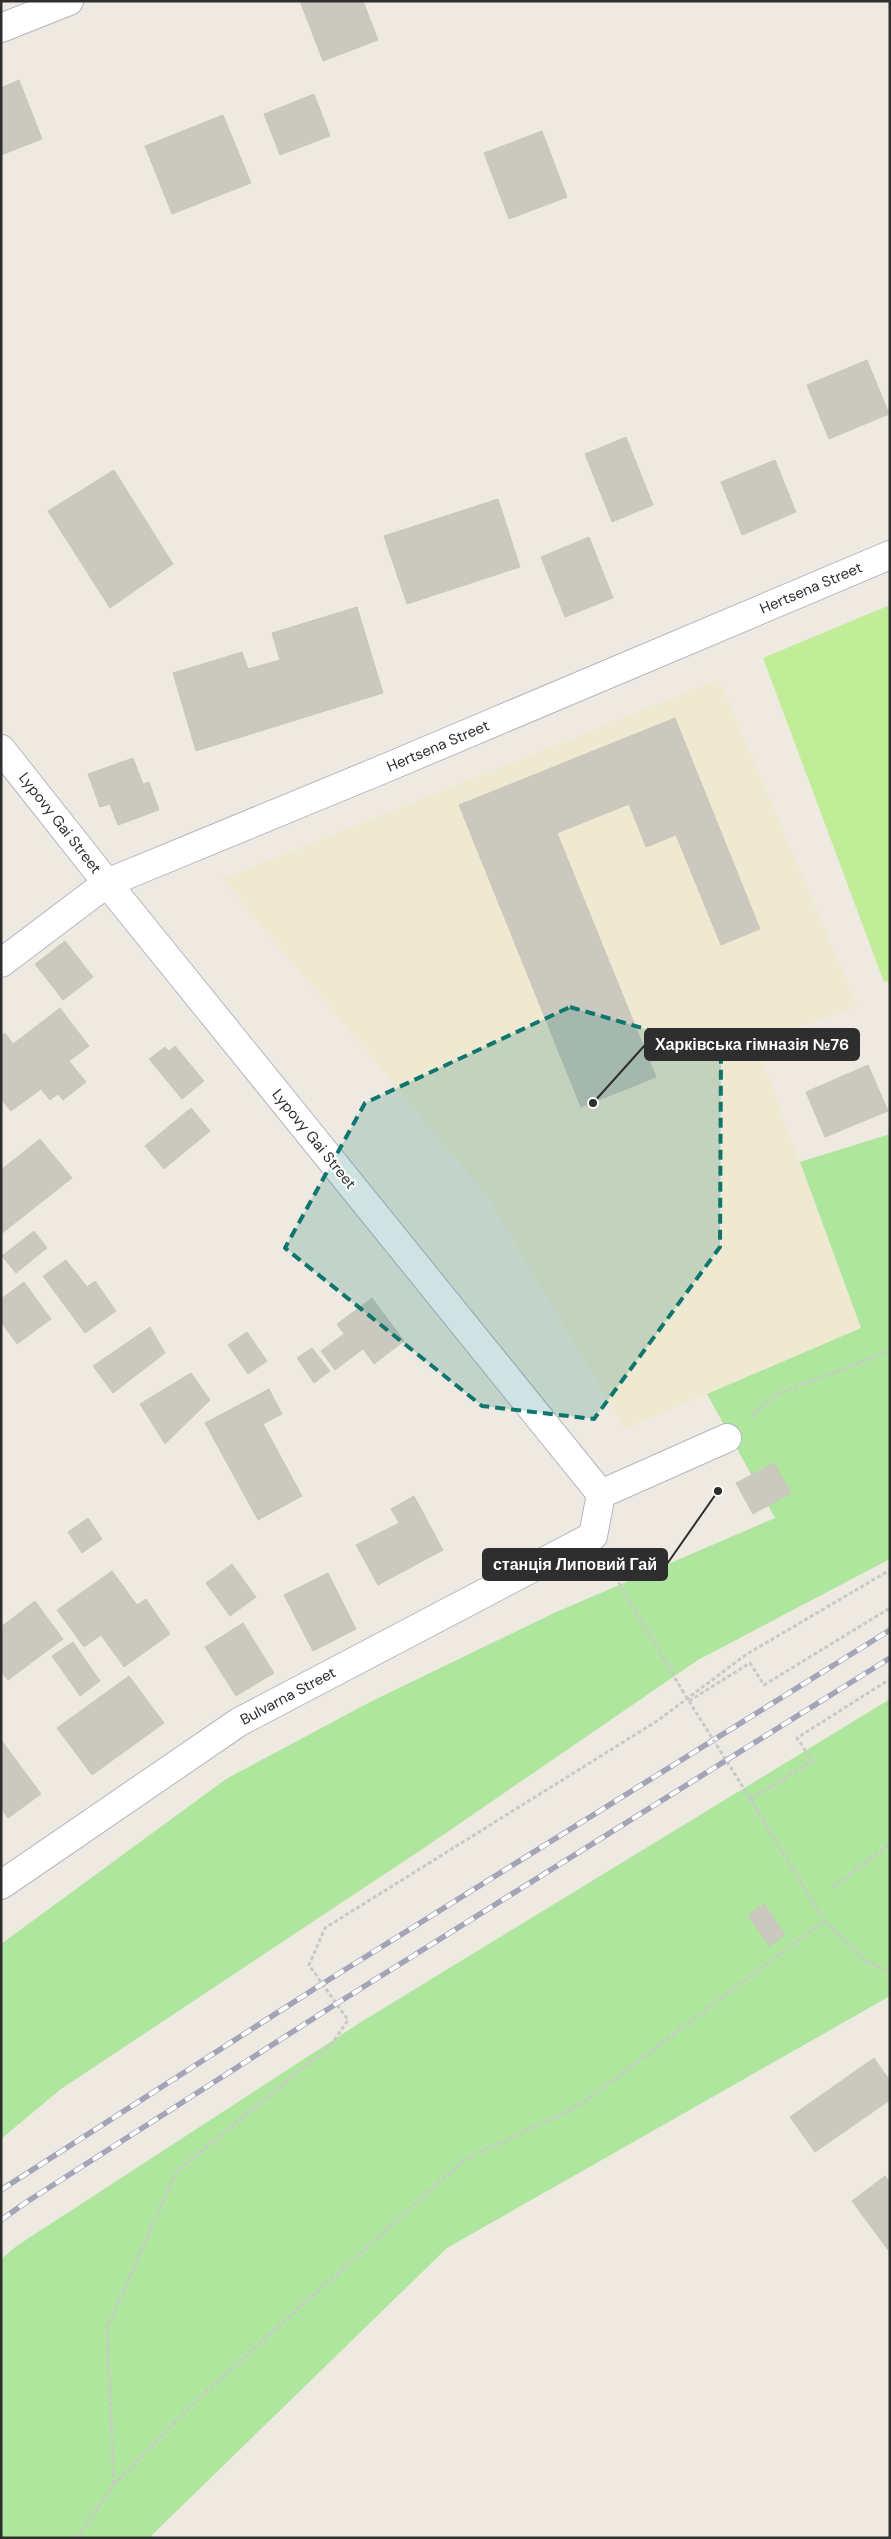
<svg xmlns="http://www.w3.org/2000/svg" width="891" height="2539" font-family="'DM Sans',sans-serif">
<rect width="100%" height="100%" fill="#efeae1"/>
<path fill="#f0e9d1" d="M 719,679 L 858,1006 L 756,1043 L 861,1328 L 625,1429 L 488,1197 L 222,879 Z"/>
<path fill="#afe69d" d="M 890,1134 L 890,1559 L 698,1660 L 424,1848 L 61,2089 L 1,2139 L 1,1944 L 226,1779 L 370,1702 L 554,1613 L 775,1518 L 707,1394 L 861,1328 L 800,1162 Z
M 890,1699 L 890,1996 L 447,2248 L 149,2538 L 1,2538 L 1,2259 L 18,2245 L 361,2022 Z"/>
<path fill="#c1ed99" d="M 890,605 L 890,981 L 884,982 L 763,658 Z"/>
<path fill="#cbc8bf" stroke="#cbc7ba" d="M 300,1 L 363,1 L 378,40 L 323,61 Z
M 19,80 L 42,139 L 1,155 L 1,88 Z
M 314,94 L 330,136 L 280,155 L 264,114 Z
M 223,115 L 251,183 L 172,214 L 145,146 Z
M 542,131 L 567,197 L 509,219 L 484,153 Z
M 867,360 L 889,414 L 829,439 L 807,385 Z
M 626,437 L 653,505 L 612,522 L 585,454 Z
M 775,460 L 796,512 L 742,535 L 721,482 Z
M 114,470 L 173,564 L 110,608 L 48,511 Z
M 498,499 L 520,567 L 407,604 L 384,536 Z
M 589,537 L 613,598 L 565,617 L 541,557 Z
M 357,607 L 383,693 L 196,751 L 173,673 L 242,652 L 248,669 L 280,660 L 272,633 Z
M 675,718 L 760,929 L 721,945 L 676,835 L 646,847 L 629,804 L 557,833 L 656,1077 L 581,1107 L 459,805 Z
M 133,758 L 143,784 L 149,782 L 159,810 L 118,825 L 110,804 L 100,807 L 88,774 Z
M 65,941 L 93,977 L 63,1000 L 35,964 Z
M 60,1008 L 89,1046 L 69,1061 L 86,1082 L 63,1100 L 58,1094 L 50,1100 L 41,1089 L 11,1111 L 1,1099 L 1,1036 L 5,1033 L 13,1044 Z
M 175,1046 L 204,1081 L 182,1099 L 149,1059 L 165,1047 L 169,1051 Z
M 868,1065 L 888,1111 L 825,1137 L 806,1092 Z
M 191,1108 L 210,1131 L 164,1169 L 145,1146 Z
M 40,1139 L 72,1178 L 1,1234 L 1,1170 Z
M 34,1231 L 47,1248 L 16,1273 L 2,1256 Z
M 66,1260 L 87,1287 L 95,1281 L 116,1311 L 85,1333 L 43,1276 Z
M 24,1282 L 51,1319 L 17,1344 L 1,1322 L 1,1299 Z
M 372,1298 L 404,1341 L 374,1364 L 363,1349 L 335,1370 L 321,1351 L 344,1334 L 337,1324 Z
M 150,1327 L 165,1353 L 113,1393 L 93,1366 Z
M 247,1332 L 267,1361 L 248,1374 L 228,1345 Z
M 312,1348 L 330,1371 L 314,1383 L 297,1358 Z
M 191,1373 L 210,1400 L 165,1444 L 140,1404 Z
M 269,1389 L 282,1414 L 263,1424 L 302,1496 L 258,1520 L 205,1423 Z
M 774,1463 L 791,1493 L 753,1514 L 736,1483 Z
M 414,1496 L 443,1550 L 378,1585 L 356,1545 L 399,1523 L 391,1509 Z
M 88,1518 L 102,1539 L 82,1553 L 68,1532 Z
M 232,1564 L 256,1597 L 230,1616 L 206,1583 Z
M 112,1571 L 137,1605 L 146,1599 L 170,1634 L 124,1667 L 101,1635 L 84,1647 L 57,1610 Z
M 328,1573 L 356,1629 L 313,1651 L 284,1595 Z
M 35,1601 L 63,1639 L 8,1680 L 1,1672 L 1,1627 Z
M 243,1623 L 274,1673 L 236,1696 L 205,1647 Z
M 73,1642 L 100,1681 L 80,1696 L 52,1656 Z
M 129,1676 L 164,1723 L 92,1775 L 57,1728 Z
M 2,1741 L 41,1794 L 8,1818 L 1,1808 Z
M 764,1904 L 785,1935 L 769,1946 L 748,1915 Z
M 874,2058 L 890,2081 L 890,2100 L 815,2152 L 790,2117 Z
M 885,2176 L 890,2182 L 888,2250 L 852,2201 Z"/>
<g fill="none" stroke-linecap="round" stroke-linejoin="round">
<defs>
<path id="minor" d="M 1,28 L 69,1
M 1,749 L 107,883 L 601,1494 L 593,1536 L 239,1722 L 1,1885
M 1,963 L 107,883 L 381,770 L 890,555
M 601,1494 L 727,1438"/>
</defs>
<use href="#minor" stroke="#b4b5c1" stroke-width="30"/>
<path stroke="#c9c9c9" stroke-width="3" stroke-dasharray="4 2.5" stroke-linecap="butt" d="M 752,1416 L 775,1395 L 890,1351
M 609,1566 L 682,1690
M 689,1701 L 750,1663 L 764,1685 L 890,1608
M 750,1799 L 812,1761 L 797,1738 L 890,1679
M 756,1808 L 824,1921 L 866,1961 L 890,1971
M 833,1887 L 890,1844
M 114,2484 L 107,2328 L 176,2172 L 331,2045 L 348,2020 L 309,1965 L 325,1928 L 657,1721 L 747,1654 L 890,1570
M 77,2538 L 114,2484 L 201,2396 L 464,2160 L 580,2105 L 824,1921"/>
<use href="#minor" stroke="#fff" stroke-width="28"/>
<defs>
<path id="rail" d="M 1,2190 L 322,1984 L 890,1630
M 1,2220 L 25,2203 L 336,2004 L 890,1658"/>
</defs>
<use href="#rail" stroke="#a3a4b8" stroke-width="5.5"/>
<use href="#rail" stroke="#fff" stroke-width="4" stroke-dasharray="11" stroke-linecap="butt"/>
<path stroke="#c9c9c9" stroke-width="3" stroke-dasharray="4 2.5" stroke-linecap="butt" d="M 682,1690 L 756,1808"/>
</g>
<path fill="#0f766e" fill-opacity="0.2" stroke="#0f766e" stroke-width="4" stroke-dasharray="10 6" stroke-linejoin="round" d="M 570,1007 L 721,1051 L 720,1247 L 594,1419 L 482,1406 L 285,1248 L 365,1103 Z"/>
<g text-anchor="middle" stroke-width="4" stroke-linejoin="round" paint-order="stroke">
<g font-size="15" fill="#2e2e2e" stroke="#fff">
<text transform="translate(811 588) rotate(-23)" y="5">Hertsena Street</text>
<text transform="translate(438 746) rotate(-23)" y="5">Hertsena Street</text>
<text transform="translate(60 823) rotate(52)" y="5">Lypovy Gai Street</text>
<text transform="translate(314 1139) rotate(51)" y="5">Lypovy Gai Street</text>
<text transform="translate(288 1696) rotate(-28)" y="5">Bulvarna Street</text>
</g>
</g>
<path fill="none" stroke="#2e2e2e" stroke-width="2" d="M593 1103L645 1045M718 1491L667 1564"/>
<g fill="#2e2e2e" stroke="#fff" stroke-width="2">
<circle cx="593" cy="1103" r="5"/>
<circle cx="718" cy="1491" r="5"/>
</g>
<g fill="#2e2e2e" stroke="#2e2e2e" stroke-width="2">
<rect x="645" y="1029" width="214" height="31" rx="5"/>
<rect x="483" y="1549" width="184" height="31" rx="5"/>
</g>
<g font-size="16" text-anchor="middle" font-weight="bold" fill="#fff">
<text x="752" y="1050">Харківська гімназія №76</text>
<text x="575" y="1570">станція Липовий Гай</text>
</g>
<rect width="891" height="2539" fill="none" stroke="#2e2e2e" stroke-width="5"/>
</svg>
